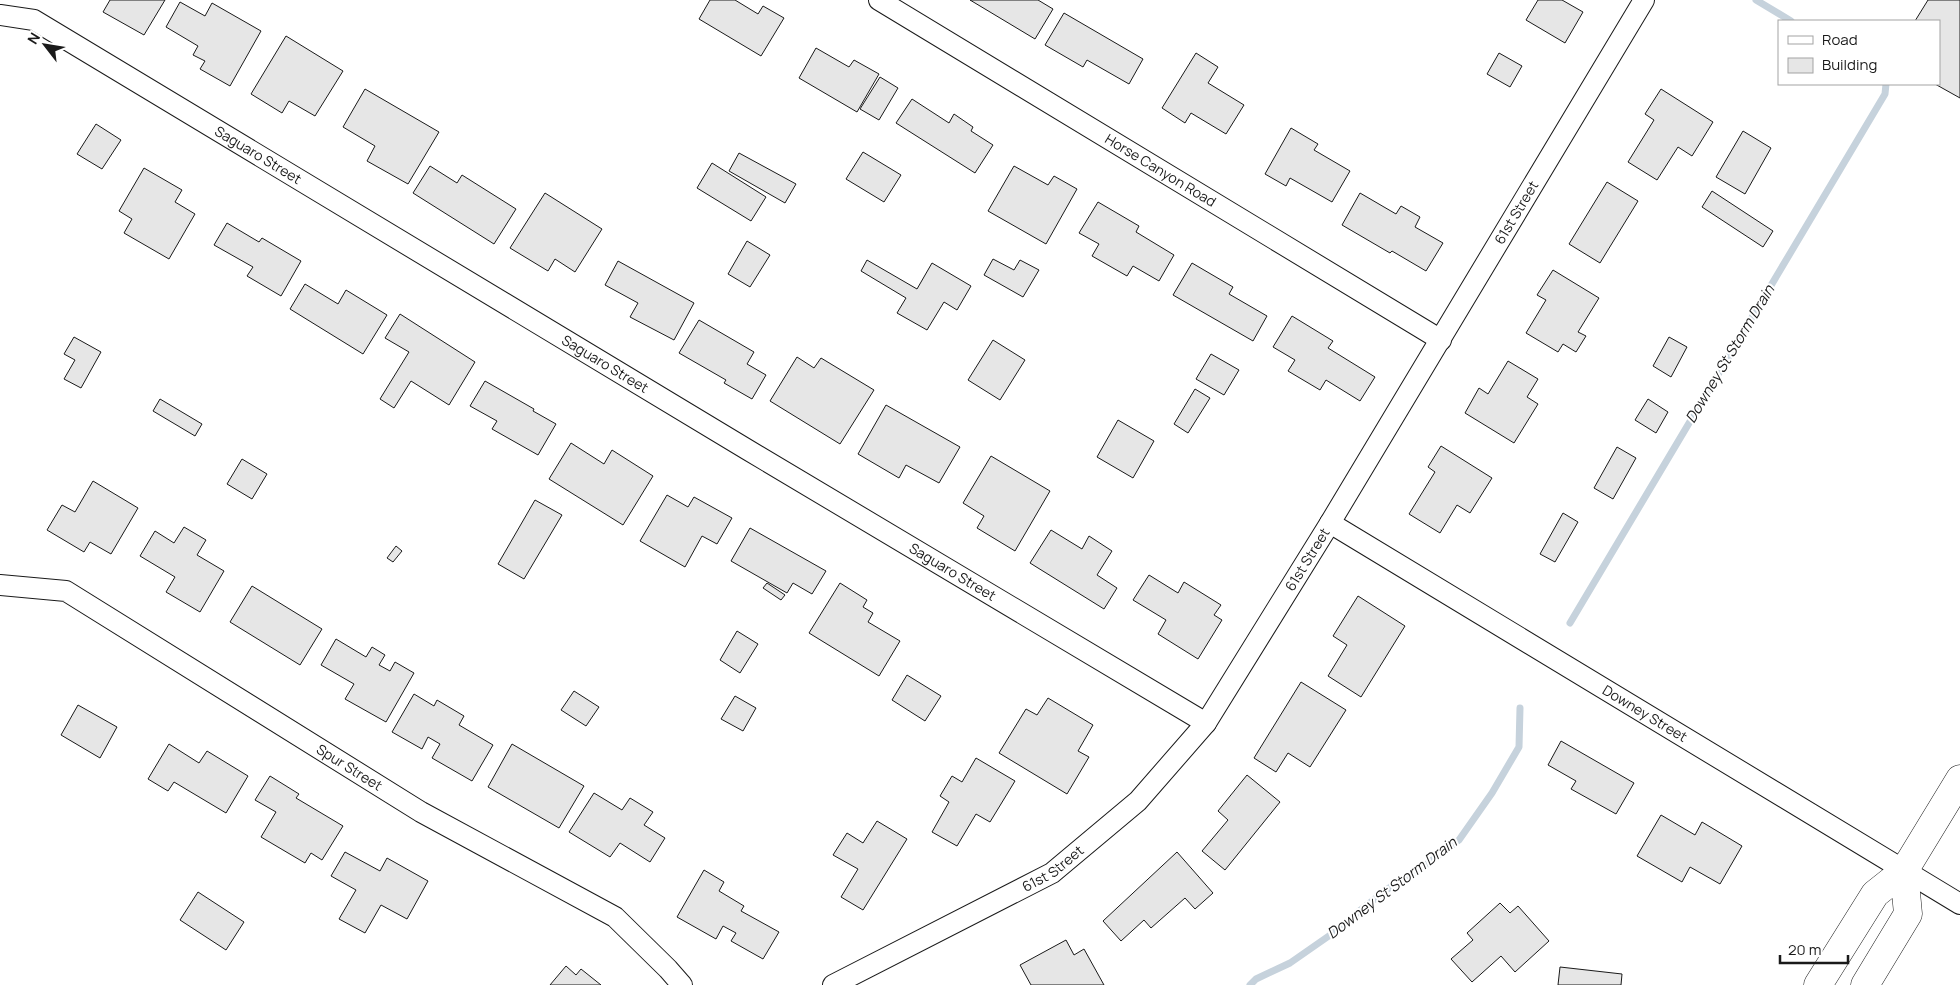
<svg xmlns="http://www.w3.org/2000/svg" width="1960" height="985" font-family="Manrope,sans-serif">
<rect width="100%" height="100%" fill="#fff"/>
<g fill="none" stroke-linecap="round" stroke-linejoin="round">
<path stroke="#c6d2dc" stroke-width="7" d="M 1756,0 L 1791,21
M 1570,623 L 1885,94 L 1886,84
M 1250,985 L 1256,979 L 1290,963 L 1346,924 L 1358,912 L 1393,885 L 1415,873 L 1459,840 L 1492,793 L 1519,747 L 1520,708"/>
</g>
<path fill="#e6e6e6" stroke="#1a1a1a" d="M 110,0 L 165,0 L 144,35 L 103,12 Z
M 710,0 L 735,0 L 758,14 L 763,6 L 784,18 L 761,56 L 699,19 Z
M 970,0 L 1038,0 L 1053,9 L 1035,39 Z
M 1538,0 L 1562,0 L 1583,12 L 1565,43 L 1526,20 Z
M 1928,0 L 1960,0 L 1960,98 L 1935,84 L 1939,84 L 1939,21 L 1915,21 Z
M 180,2 L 205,16 L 212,3 L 261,31 L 230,86 L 200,69 L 205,61 L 193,55 L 198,46 L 166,27 Z
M 1064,13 L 1143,59 L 1129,84 L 1087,60 L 1083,67 L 1045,45 Z
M 286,36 L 343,71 L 315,116 L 289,101 L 282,113 L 251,94 Z
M 816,48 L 849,67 L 854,60 L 879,74 L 857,112 L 799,78 Z
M 1196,53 L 1218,67 L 1208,83 L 1244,105 L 1226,134 L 1191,113 L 1185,123 L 1162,108 Z
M 1499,53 L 1522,66 L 1510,87 L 1487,74 Z
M 880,77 L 898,88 L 879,120 L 860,109 Z
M 365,89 L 439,132 L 408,184 L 367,161 L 375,146 L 343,127 Z
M 1661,89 L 1713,122 L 1692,156 L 1678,147 L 1657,180 L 1628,162 L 1654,120 L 1645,114 Z
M 912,99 L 949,123 L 954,114 L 973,127 L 971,131 L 993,145 L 975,173 L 896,123 Z
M 96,124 L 121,140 L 102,169 L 77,154 Z
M 1291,128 L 1318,144 L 1314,150 L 1350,171 L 1332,202 L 1290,178 L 1286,186 L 1265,174 Z
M 1743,131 L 1771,148 L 1745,194 L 1716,177 Z
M 863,152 L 901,175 L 884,202 L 846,179 Z
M 739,153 L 796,184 L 785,203 L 729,171 Z
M 712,163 L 766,197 L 751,221 L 697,188 Z
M 430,166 L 457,183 L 462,175 L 516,209 L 494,244 L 413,193 Z
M 1014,166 L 1048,185 L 1054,176 L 1077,189 L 1046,244 L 988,211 Z
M 144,168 L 182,190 L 175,202 L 195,214 L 169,259 L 124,233 L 132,219 L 119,211 Z
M 1607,182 L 1638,201 L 1600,263 L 1569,244 Z
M 1712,191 L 1773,231 L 1763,247 L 1702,207 Z
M 545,193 L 602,229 L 575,272 L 555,259 L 548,271 L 510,248 Z
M 1360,193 L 1396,214 L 1401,206 L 1420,217 L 1415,227 L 1443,243 L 1426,271 L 1392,251 L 1390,253 L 1342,225 Z
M 1098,202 L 1139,226 L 1136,232 L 1174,255 L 1159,281 L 1133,266 L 1127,276 L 1092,256 L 1099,244 L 1079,233 Z
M 227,223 L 259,242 L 262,238 L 301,261 L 281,296 L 247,276 L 253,267 L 214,245 Z
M 747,241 L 770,255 L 750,287 L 728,274 Z
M 993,259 L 1014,270 L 1020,260 L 1039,270 L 1023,297 L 984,275 Z
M 867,260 L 917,289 L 932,263 L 971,286 L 957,310 L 944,302 L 927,330 L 897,313 L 906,298 L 861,271 Z
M 618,261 L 694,303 L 674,340 L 630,317 L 638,303 L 605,285 Z
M 1192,263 L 1233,287 L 1229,294 L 1267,316 L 1253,341 L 1173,295 Z
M 1553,270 L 1599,298 L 1578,332 L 1586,336 L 1576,352 L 1563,344 L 1558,352 L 1526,333 L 1546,300 L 1537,295 Z
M 305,284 L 338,304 L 346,290 L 387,315 L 363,354 L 290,309 Z
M 400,314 L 475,362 L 449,405 L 411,381 L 394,408 L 380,399 L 409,352 L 385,338 Z
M 1292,316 L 1333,341 L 1328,348 L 1375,377 L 1360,401 L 1326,380 L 1320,390 L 1288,371 L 1295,360 L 1273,347 Z
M 699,320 L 754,352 L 747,364 L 766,375 L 752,399 L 724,383 L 726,380 L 679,353 Z
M 74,337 L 101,352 L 81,388 L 64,379 L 75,360 L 64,354 Z
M 1669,337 L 1687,347 L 1671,377 L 1653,366 Z
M 993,340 L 1025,360 L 1000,400 L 968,380 Z
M 1211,354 L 1239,370 L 1224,395 L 1196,379 Z
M 797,357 L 814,368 L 821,358 L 874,390 L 840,444 L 770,401 Z
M 1508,361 L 1538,379 L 1527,397 L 1538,404 L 1514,443 L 1465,413 L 1479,388 L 1488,394 Z
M 485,381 L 534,409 L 533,411 L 556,424 L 538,455 L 492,429 L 497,421 L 470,406 Z
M 1195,389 L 1210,398 L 1188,433 L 1174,424 Z
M 160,399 L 202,424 L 195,436 L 153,411 Z
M 1648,399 L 1668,412 L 1656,433 L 1635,420 Z
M 886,405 L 960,447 L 939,483 L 906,465 L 899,478 L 858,454 Z
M 1118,420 L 1154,441 L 1133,478 L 1097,457 Z
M 571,443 L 604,464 L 612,450 L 653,476 L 623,525 L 549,479 Z
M 1441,446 L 1492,478 L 1470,513 L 1457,505 L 1440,533 L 1409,514 L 1435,472 L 1428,467 Z
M 1617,447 L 1636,458 L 1613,499 L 1594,488 Z
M 991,456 L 1050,491 L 1015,551 L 977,528 L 984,516 L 963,503 Z
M 242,459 L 267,474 L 252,499 L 227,484 Z
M 93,481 L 138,508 L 111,554 L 90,542 L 84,552 L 47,530 L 62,505 L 75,512 Z
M 667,495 L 688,507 L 694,497 L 732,518 L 717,544 L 702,536 L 685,567 L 640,541 Z
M 535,500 L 562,515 L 524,579 L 498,564 Z
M 1563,513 L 1578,522 L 1555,562 L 1540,554 Z
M 184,527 L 206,540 L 197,555 L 224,571 L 200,612 L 166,592 L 175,577 L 140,556 L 155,531 L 174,543 Z
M 750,528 L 826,571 L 812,594 L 793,583 L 787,593 L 731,561 Z
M 1051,530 L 1082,549 L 1089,536 L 1112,551 L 1097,575 L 1117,588 L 1104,609 L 1030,563 Z
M 396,546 L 402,551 L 393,562 L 387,558 Z
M 1149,575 L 1178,593 L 1184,582 L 1221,605 L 1214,615 L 1222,620 L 1198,659 L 1158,634 L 1166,620 L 1133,600 Z
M 767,583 L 785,595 L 781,600 L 763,588 Z
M 840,583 L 867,600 L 863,607 L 873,613 L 868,622 L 900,641 L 879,676 L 809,633 Z
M 252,586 L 322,629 L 300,665 L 230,622 Z
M 1358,596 L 1405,626 L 1361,697 L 1328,676 L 1347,645 L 1333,636 Z
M 737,631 L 758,644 L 740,673 L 720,660 Z
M 336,639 L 366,657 L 372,647 L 385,655 L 379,665 L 390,671 L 395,662 L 414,673 L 386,722 L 345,699 L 354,684 L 321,665 Z
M 907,675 L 941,696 L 925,721 L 892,700 Z
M 1301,682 L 1346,710 L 1310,767 L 1288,753 L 1276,772 L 1254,758 Z
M 574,691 L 599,707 L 586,726 L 561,710 Z
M 414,694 L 434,706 L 437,700 L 464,716 L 459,725 L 493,745 L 472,781 L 432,758 L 440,744 L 428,737 L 422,749 L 392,732 Z
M 735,696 L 756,708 L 743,731 L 721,719 Z
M 1048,698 L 1093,725 L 1078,751 L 1089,757 L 1067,794 L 999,753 L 1026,709 L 1037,715 Z
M 78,705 L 117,727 L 100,758 L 61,735 Z
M 1561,741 L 1634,783 L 1616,814 L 1571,789 L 1576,781 L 1548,765 Z
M 169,744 L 199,763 L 207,751 L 248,776 L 226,813 L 174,782 L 168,791 L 148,779 Z
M 512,744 L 584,786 L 559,828 L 488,787 Z
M 976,758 L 1015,781 L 990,822 L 976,814 L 957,846 L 932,832 L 949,802 L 940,796 L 952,776 L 962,782 Z
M 1247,775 L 1280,802 L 1225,870 L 1202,851 L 1228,820 L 1218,811 Z
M 270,776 L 299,794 L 296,798 L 343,826 L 322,860 L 311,853 L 305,863 L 261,837 L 276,812 L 255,800 Z
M 594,793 L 622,810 L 630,798 L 653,812 L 644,825 L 665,838 L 650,862 L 620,843 L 610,857 L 569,832 Z
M 1661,815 L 1695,835 L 1702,822 L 1742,846 L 1720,884 L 1690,867 L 1682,882 L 1637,856 Z
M 877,821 L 907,839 L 863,910 L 841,897 L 858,869 L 833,855 L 847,833 L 863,843 Z
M 345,852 L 380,871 L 387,858 L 428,881 L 407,919 L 381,905 L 365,933 L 339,919 L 356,890 L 331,876 Z
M 1177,852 L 1213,893 L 1195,909 L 1185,898 L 1151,928 L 1144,920 L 1121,941 L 1103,921 Z
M 704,870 L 724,882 L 719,891 L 744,906 L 741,911 L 779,932 L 763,959 L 731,941 L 736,933 L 723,926 L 716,939 L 677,917 Z
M 198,892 L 244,922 L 226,950 L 180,920 Z
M 1500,903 L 1510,913 L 1518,906 L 1549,941 L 1515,972 L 1501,956 L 1472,982 L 1451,959 L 1473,940 L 1467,933 Z
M 1066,940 L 1074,955 L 1084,949 L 1104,985 L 1031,985 L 1020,965 Z
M 566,966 L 576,975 L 581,969 L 601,985 L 550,985 Z
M 1560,967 L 1622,974 L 1621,985 L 1558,985 Z"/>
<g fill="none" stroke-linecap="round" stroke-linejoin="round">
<defs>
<g id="street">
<path id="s1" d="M 879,0 L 1441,340"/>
<path id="s2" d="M 0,15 L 34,20 L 748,450 L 1206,723"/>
<path id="s3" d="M 1330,523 L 1960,904"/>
<path id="s4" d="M 0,585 L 66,591 L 421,812 L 615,917 L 668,969 L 682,985"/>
<path id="s5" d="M 833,985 L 1052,873 L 1138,801 L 1206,723 L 1330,523 L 1644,0"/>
</g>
<path id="primary" d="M 1818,985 L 1875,894 L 1904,871 L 1960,779
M 1865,985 L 1908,914 L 1904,871"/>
</defs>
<use href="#street" stroke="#1a1a1a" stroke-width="22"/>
<use href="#primary" stroke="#1a1a1a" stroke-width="29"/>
<use href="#street" stroke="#fff" stroke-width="20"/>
<use href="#primary" stroke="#fff" stroke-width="28"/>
</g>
<g text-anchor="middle" stroke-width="4" stroke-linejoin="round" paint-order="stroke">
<g font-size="14" fill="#1a1a1a" stroke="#fff">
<text dy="5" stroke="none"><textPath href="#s2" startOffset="296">Saguaro Street</textPath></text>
<text dy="5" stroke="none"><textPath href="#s1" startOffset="329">Horse Canyon Road</textPath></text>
<text dy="5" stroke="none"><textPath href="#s5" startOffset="1059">61st Street</textPath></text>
<text dy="5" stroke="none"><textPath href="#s2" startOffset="701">Saguaro Street</textPath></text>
<text dy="5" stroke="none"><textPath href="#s5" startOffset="654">61st Street</textPath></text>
<text dy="5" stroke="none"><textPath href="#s2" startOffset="1106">Saguaro Street</textPath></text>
<text dy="5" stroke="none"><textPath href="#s3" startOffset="368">Downey Street</textPath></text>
<text dy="5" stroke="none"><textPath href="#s4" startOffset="400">Spur Street</textPath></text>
<text dy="5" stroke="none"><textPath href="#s5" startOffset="249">61st Street</textPath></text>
</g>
<g font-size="15" font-style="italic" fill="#1a1a1a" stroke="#fff">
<text transform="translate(1730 354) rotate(-59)" y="5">Downey St Storm Drain</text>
<text transform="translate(1392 888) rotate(-37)" y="5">Downey St Storm Drain</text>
</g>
</g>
<rect x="1778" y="20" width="162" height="65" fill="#ffffff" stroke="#a3a3a3"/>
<rect x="1788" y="36" width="25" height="8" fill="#ffffff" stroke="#a3a3a3"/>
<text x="1822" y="45" font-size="15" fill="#1a1a1a">Road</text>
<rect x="1788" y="58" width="25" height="15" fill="#e6e6e6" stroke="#a3a3a3"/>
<text x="1822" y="70" font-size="15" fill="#1a1a1a">Building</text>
<g transform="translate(45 45) rotate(301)" stroke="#ffffff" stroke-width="4" paint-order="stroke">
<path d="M0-4L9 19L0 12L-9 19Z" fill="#1a1a1a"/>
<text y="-8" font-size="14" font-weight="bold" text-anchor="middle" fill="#1a1a1a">N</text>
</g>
<path d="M1780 955v8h68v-8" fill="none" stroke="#1a1a1a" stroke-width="2.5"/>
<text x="1788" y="955" font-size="15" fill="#1a1a1a" stroke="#ffffff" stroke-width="4" paint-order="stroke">20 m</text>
</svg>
